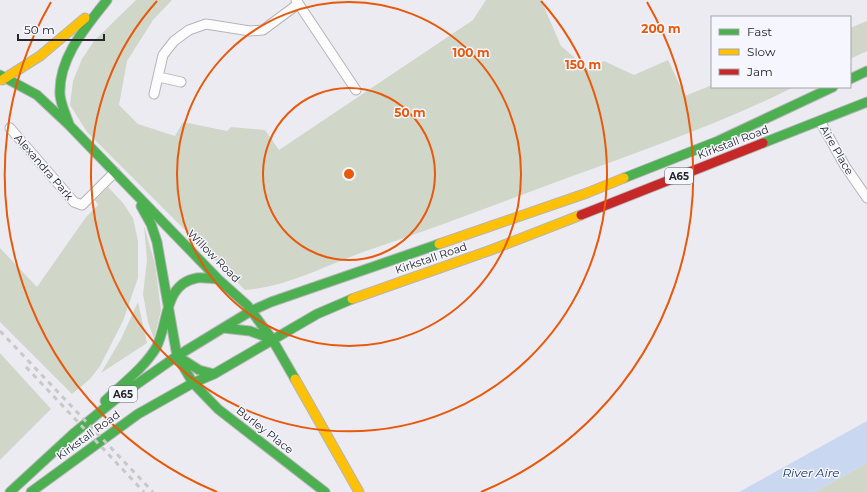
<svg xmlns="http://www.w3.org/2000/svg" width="867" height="492" font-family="Montserrat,sans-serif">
<rect width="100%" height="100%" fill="#ebebf1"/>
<path fill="#d0d7c8" d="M 136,0 L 172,0 L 153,20 L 127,61 L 119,105 L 138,124 L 175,136 L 183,122 L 227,131 L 231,127 L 265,130 L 279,150 L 473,20 L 486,0 L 541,0 L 561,46 L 588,69 L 604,61 L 634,75 L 668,60 L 685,96 L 712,85 L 712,87 L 794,87 C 721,123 644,150 567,178 C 502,202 438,227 372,249 C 330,263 289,287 245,290 L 87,132 L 70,105 L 73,81 L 82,59 L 94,41 Z
M 867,21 L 867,51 L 850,59 L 850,28 Z
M 108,187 L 123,203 L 133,218 L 138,241 L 138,278 L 123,321 L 100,366 L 90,379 L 72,394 L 0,322 L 0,248 L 37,287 L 86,217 L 98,205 L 95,200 Z
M 144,226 L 155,264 L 161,310 L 154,339 L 148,322 L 143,294 L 147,260 Z
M 138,302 L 147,343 L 101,373 L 121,339 Z
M 0,353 L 51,409 L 0,460 Z
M 867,463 L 867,492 L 814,492 Z"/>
<path fill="#c9d7f0" d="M 867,421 L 867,463 L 814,492 L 739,492 Z"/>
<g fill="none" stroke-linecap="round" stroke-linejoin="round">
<defs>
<path id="street" d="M 296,0 L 356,90
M 159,77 L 181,82
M 154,94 L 163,55 L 174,41 L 189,30 L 206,24 L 250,31 L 263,30 L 298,4
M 820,121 L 845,166 L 867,198
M 10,128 L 74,202 L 82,205 L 115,172"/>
<path id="fast" d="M 0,75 L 37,95 L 69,125 L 218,279 L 247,305 L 272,339 L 295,379
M 850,79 L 867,71
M 69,124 C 66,115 61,105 60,95 C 58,58 86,27 107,0
M 763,143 L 867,102
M 624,178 L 718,141 L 833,87
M 141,206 L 151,224 L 157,242 L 177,356 L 193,383 L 218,409 L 325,492
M 223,328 L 250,331 L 272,339
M 177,356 L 199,370 L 214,374
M 105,401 C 122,384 143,369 156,348 C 169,324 163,284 197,278 C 204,277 211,279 218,279
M 10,492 L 73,434 L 117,398 L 177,356 L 251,311 L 271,302 L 439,244
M 31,492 L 138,414 L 193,383 L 214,374 L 317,314 L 352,299"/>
<path id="slow" d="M 2,80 L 40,56 L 85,18
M 439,244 L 587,193 L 624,178
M 352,299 L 491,250 L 581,215
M 295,379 L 359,492"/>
<path id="jam" d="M 581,215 L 763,143"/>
</defs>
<use href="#street" stroke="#b5b5b9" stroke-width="11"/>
<use href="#fast" stroke="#b5b5b9" stroke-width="11"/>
<use href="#slow" stroke="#b5b5b9" stroke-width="11"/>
<use href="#jam" stroke="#b5b5b9" stroke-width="11"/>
<use href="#street" stroke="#fcfcfd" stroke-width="9"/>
<use href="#fast" stroke="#4caf50" stroke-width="9"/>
<use href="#slow" stroke="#ffc107" stroke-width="9"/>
<use href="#jam" stroke="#c62828" stroke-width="9"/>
<path stroke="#c8c8ca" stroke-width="3" stroke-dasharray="5 5" stroke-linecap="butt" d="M 0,331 L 153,492
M 26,367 L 144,492"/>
</g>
<g fill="none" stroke="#e8590c" stroke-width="2">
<circle cx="349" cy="174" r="86"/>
<circle cx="349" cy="174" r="172"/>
<path d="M541 1A258 258 0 1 1 157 1"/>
<path d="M217 492A344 344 0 0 1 51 2M647 2A344 344 0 0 1 481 492"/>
</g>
<g text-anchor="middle" stroke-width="3" stroke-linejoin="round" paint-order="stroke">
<g fill="#f6f6fe" stroke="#65656a" stroke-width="1">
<rect x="665" y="168" width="28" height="16" rx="3"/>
<rect x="109" y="386" width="28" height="16" rx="3"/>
</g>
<g font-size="10" font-weight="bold" fill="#27272b">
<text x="679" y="180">A65</text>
<text x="123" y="398">A65</text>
</g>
<g font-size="11" fill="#27272b" stroke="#f6f6fe">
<text transform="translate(733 142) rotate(-21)" y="4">Kirkstall Road</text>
<text transform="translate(837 150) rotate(60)" y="4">Aire Place</text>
<text transform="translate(44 167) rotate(49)" y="4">Alexandra Park</text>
<text transform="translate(214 256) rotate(45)" y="4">Willow Road</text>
<text transform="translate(431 258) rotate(-19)" y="4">Kirkstall Road</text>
<text transform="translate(265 430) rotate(38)" y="4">Burley Place</text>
<text transform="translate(88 435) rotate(-36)" y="4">Kirkstall Road</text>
</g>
<g font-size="12" font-style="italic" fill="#19355e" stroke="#f6f6fe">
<text x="811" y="477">River Aire</text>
</g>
</g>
<circle cx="349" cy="174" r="6" fill="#e8590c" stroke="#f6f6fe" stroke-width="2"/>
<g font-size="12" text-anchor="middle" font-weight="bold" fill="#e8590c" stroke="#f6f6fe" stroke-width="3" stroke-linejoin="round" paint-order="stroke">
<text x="661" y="33">200 m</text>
<text x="471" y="57">100 m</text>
<text x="583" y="69">150 m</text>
<text x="410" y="117">50 m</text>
</g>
<rect x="711" y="16" width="140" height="72" fill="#f6f6fe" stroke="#a3a3aa"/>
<rect x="719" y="29" width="20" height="6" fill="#4caf50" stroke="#a3a3aa"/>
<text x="747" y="36" font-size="12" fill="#27272b">Fast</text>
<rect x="719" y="49" width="20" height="6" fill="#ffc107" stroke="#a3a3aa"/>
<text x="747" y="56" font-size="12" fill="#27272b">Slow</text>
<rect x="719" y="69" width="20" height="6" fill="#c62828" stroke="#a3a3aa"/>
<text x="747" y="76" font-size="12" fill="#27272b">Jam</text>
<path d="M18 34v6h86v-6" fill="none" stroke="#27272b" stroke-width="2"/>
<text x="24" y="34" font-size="12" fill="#27272b" stroke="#f6f6fe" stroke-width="3" paint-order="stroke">50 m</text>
</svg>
